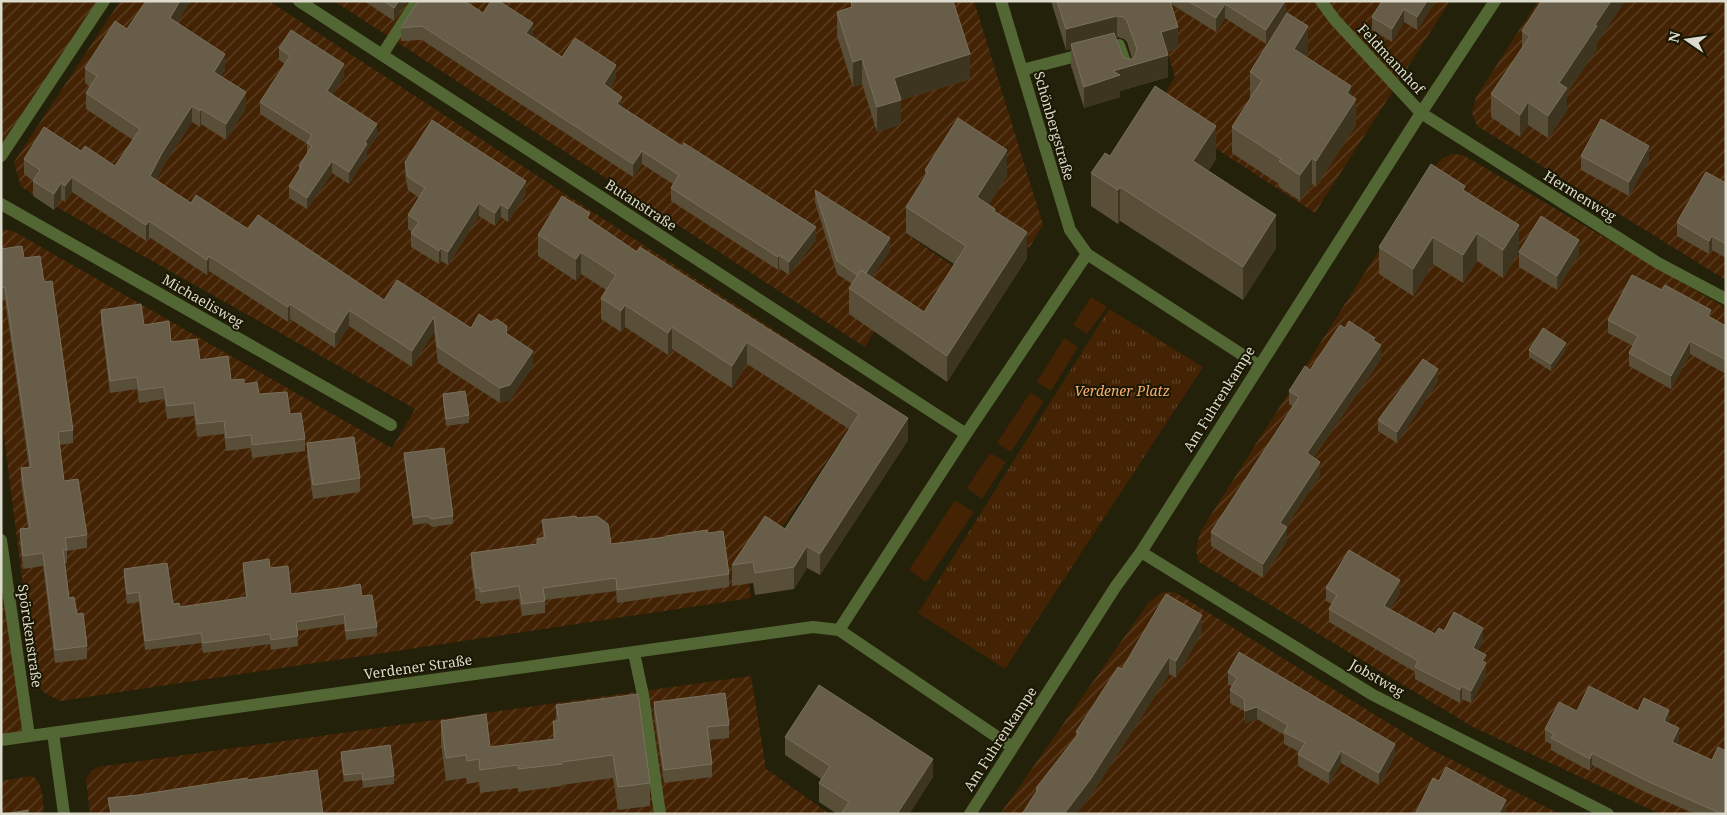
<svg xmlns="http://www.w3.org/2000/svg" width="1727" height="815" font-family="'Noto Serif',serif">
<defs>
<pattern id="park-tufts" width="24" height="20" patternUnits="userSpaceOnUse" patternTransform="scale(1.25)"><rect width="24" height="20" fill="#442304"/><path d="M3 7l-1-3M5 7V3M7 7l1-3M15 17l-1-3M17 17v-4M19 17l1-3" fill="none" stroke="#5e4227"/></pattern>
<pattern id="garden-furrows" width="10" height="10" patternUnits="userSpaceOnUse" patternTransform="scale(1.25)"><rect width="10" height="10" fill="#442304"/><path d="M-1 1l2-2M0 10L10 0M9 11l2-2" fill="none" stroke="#5e4227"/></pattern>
</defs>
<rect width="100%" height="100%" fill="#23210a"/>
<path fill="#442304" d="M 1091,297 L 1107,307 L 1087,334 L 1073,325 Z
M 1064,338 L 1078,347 L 1051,391 L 1037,382 Z
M 1030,393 L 1044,401 L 1011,452 L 997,443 Z
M 990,453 L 1006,462 L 982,499 L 967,488 Z
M 955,500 L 974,512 L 926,582 L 909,570 Z"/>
<path fill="url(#park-tufts)" d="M 1109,309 L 1203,367 L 1005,669 L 918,613 Z"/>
<path fill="url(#garden-furrows)" d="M 1,1 L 104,1 L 1,156 Z
M 120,1 L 269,1 L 872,394 L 774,540 L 745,553 L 751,598 L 60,701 L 43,692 L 35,680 L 1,413 L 1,231 L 5,230 L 13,231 L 392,448 L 415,409 L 21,187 L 14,162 Z
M 334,1 L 974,1 L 1043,225 L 1029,248 L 942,195 L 912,238 L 956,268 L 915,328 L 887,310 L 865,347 Z
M 1152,1 L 1450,1 L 1315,213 L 1155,109 L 1175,77 Z
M 1538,1 L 1726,1 L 1726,280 L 1477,126 L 1472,113 L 1476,97 Z
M 1452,154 L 1463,155 L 1726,308 L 1726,814 L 1660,814 L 1473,727 L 1199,562 L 1196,551 L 1200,532 L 1427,175 L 1443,158 Z
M 1,540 L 29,736 L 1,740 Z
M 1163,592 L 1176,593 L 1434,751 L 1560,814 L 1000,814 L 1149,602 Z
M 751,676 L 766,769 L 830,814 L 90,814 L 86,779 L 92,771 L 98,767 Z
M 32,776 C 44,784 43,801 44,814 L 1,814 L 1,781 Z"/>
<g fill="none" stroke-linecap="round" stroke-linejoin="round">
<path stroke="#536734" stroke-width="12" d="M 299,1 L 966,434
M 1001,1 L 1070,230 L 1087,254 L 1258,365
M 1321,1 L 1335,20 L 1421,113 L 1658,263 L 1726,299
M 382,55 L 417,1
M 1022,70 L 1119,45 L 1129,73
M 1,156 L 104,1
M 1,204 L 391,425
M 1,540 L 29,736
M 1141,552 L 1373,695 L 1608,814
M 839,630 L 966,434 L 1087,254
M 634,653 L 643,695 L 660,814
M 53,733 L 64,814
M 1,740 L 813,627 L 839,630 L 1012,747
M 970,814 L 1116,586 L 1141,552 L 1421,113 L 1495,1"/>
</g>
<path fill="#594e38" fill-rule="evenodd" d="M 146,1 L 191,1 L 177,22 L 225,69 L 221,76 L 246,108 L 226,140 L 201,124 L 200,127 L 192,122 L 162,168 L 156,180 L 191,203 L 248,229 L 384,300 L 471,328 L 507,333 L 533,366 L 510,400 L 500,403 L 438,363 L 434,332 L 412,367 L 349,326 L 335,348 L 290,319 L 288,322 L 209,271 L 207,275 L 149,237 L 146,241 L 72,192 L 65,202 L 61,199 L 54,210 L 33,196 L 33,181 L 24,174 L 24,159 L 81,151 L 115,166 L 133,140 L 86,109 L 86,93 L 90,87 L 85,83 L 85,68 L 127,29 Z
M 364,1 L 407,1 L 394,21 Z
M 1051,1 L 1286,1 L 1286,13 L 1266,44 L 1225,18 L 1216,32 L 1171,4 L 1178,48 L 1167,52 L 1168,77 L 1120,91 L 1120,97 L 1084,108 L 1071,66 L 1071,49 L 1066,50 ZM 1117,37 L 1124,39 L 1127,42 L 1132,59 L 1128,59 L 1123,57 L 1116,38 Z
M 1382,1 L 1436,1 L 1417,30 L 1404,22 L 1392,42 L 1372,30 L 1372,17 Z
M 851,2 L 970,79 L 901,100 L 901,124 L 877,132 L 862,84 L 853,87 L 837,36 L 837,12 L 851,7 Z
M 483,13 L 533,36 L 562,57 L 616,78 L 610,88 L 622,107 L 816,240 L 789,275 L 779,268 L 778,270 L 671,201 L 671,188 L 673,184 L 642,164 L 633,177 L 422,40 L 401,41 L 401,28 Z
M 1522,31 L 1597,44 L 1597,49 L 1567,93 L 1567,111 L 1548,138 L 1528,125 L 1520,137 L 1491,117 L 1491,94 L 1522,48 Z
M 279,48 L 344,76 L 332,94 L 377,136 L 367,151 L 367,156 L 349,184 L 332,173 L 307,209 L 289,198 L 289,186 L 299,170 L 299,166 L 307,153 L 307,144 L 260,114 L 260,102 L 285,64 L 279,60 Z
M 1308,52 L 1305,56 L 1351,96 L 1356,125 L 1316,187 L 1312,184 L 1300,201 L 1279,187 L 1279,184 L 1232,153 L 1232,127 L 1250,99 L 1250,72 Z
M 1110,156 L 1216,159 L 1208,171 L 1276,248 L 1243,300 L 1120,221 L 1118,224 L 1091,206 L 1091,173 Z
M 1581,156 L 1649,160 L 1629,196 L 1581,170 Z
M 405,162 L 526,194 L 508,222 L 501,217 L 495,226 L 479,216 L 448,265 L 441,261 L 439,264 L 411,247 L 411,233 L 412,232 L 408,229 L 408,215 L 419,198 L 408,190 L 405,175 Z
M 925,170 L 1007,176 L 989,204 L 995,211 L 1027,258 L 947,382 L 849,314 L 849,288 L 852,284 L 837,274 L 815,202 L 815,190 L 890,251 L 872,277 L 924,312 L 954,264 L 906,233 L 906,207 L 925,177 Z
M 1726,183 L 1726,258 L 1712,250 L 1709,254 L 1677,236 L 1677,222 Z
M 1465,191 L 1519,252 L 1503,278 L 1477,261 L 1463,283 L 1433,264 L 1413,296 L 1379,274 L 1379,247 Z
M 590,221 L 908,440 L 820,575 L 807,568 L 794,589 L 755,595 L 753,583 L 732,586 L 732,565 L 785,529 L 849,429 L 747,364 L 732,388 L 672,349 L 668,355 L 625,327 L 621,332 L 601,319 L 601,298 L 606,290 L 581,274 L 576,281 L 538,256 L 538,235 Z
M 1,249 L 24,258 L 44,282 L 73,430 L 73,443 L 59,445 L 64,481 L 87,535 L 87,548 L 67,551 L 67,563 L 65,563 L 69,598 L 77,614 L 87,646 L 87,659 L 55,663 L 43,566 L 23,569 L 20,543 L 20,529 L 28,528 L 21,482 L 21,468 L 29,467 L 5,300 L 1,301 Z
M 1519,252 L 1579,254 L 1557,290 L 1519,267 Z
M 101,310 L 144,325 L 231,380 L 244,384 L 259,394 L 290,414 L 305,439 L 305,451 L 252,458 L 251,448 L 226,451 L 224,434 L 197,437 L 194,416 L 167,419 L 164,399 L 139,403 L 137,389 L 110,393 L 101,322 Z
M 1711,317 L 1726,326 L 1726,374 L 1690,354 L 1671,389 L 1629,366 L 1629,353 L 1633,346 L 1608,333 L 1608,320 Z
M 1345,328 L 1375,341 L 1381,359 L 1314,457 L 1320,475 L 1286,527 L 1287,541 L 1263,578 L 1211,546 L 1211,532 L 1293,407 L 1289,404 L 1289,391 L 1310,370 Z
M 1529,350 L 1566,350 L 1551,371 L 1529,357 Z
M 1438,381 L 1397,443 L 1378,431 L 1378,420 Z
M 443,394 L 469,415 L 469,423 L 446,426 L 443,401 Z
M 307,443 L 360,478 L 360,492 L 313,499 L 307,457 Z
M 404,453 L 453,516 L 453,524 L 432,527 L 427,523 L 413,525 L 404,460 Z
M 577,518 L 611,544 L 708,533 L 729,574 L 729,587 L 617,603 L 616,591 L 545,600 L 545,613 L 522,616 L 519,599 L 480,604 L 480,601 L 476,601 L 471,566 L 471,553 L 537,544 L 537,539 L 543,538 L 542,520 Z
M 243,563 L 270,568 L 291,594 L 362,596 L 377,627 L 377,636 L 346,640 L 344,624 L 297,631 L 298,646 L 271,650 L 270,644 L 203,653 L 201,643 L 145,650 L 139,602 L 127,604 L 124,578 L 124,569 L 173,604 L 180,607 L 246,598 L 243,572 Z
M 1326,588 L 1400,593 L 1390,609 L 1435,634 L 1444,631 L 1483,641 L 1478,650 L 1486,655 L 1486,676 L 1471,703 L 1462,699 L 1460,703 L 1415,679 L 1415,672 L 1329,622 L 1329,609 L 1332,604 L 1326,601 Z
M 1202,632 L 1176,678 L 1169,674 L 1090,797 L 1036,792 L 1036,788 L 1076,736 L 1076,732 L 1122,669 Z
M 1228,672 L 1395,756 L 1379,785 L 1341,763 L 1329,784 L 1298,766 L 1298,754 L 1299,752 L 1284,744 L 1284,735 L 1257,719 L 1245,723 L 1244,711 L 1230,703 L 1230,690 L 1232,687 L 1228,684 Z
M 654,702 L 729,725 L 729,738 L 709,740 L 712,764 L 712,777 L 664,783 L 654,715 Z
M 556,705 L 650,783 L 650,806 L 618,810 L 613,778 L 562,785 L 562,786 L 518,792 L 518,788 L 480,793 L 479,782 L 467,784 L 466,778 L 446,781 L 441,744 L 441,721 L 490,747 L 553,739 L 553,721 L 556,721 Z
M 1577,711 L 1638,711 L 1669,722 L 1669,723 L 1679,740 L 1677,744 L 1726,814 L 1695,814 L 1647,793 L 1592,765 L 1590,771 L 1551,750 L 1551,744 L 1545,741 L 1545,729 Z
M 785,737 L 933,777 L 909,814 L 837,814 L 819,802 L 819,783 L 821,779 L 785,755 Z
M 341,752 L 394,776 L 394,784 L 363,788 L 362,780 L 344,782 L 341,760 Z"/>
<path fill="#3d351f" d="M 180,1 L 191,1 L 170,33 L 170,18 Z
M 399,1 L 407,1 L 394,21 L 394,8 Z
M 1285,1 L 1286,1 L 1286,13 L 1266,44 L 1266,30 Z
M 1427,1 L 1436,1 L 1417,30 L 1417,17 Z
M 1611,1 L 1625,1 L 1597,44 L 1597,49 L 1567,93 L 1567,111 L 1548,138 L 1548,116 L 1559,83 Z
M 1225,4 L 1225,18 L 1216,32 L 1216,18 Z
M 1404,9 L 1404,22 L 1392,42 L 1392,29 Z
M 1117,16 L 1117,37 L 1072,49 L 1071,44 L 1071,49 L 1066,50 L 1066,29 Z
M 533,23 L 533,36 L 526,46 L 526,33 Z
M 1308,26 L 1308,52 L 1294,74 L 1294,49 Z
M 1178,27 L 1178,48 L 1161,54 L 1161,32 Z
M 225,54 L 225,69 L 214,87 L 214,72 Z
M 970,54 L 970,79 L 901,100 L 901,124 L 877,132 L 877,107 L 894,78 Z
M 1168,55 L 1168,77 L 1120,91 L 1120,97 L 1084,108 L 1084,87 L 1113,71 Z
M 862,59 L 862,84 L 853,87 L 853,62 Z
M 344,64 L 344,76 L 327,103 L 327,91 Z
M 616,65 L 616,78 L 604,97 L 604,84 Z
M 1351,86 L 1351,107 L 1356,99 L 1356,125 L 1316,187 L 1316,161 L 1347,93 Z
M 246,92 L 246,108 L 226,140 L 226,124 Z
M 622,97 L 622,111 L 617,104 Z
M 1528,102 L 1528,125 L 1520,137 L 1520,115 Z
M 192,106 L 192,122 L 162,168 L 150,191 L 150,176 L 162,153 Z
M 201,109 L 201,124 L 200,127 L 200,111 Z
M 377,124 L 377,136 L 367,151 L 367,156 L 349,184 L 349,172 L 365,142 Z
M 1216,126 L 1216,159 L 1193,194 L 1193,161 Z
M 1649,146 L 1649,160 L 1629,196 L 1629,182 Z
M 1007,150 L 1007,176 L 977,223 L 977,197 Z
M 642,151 L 642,164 L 633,177 L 633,164 Z
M 1312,158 L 1312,184 L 1300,201 L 1300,175 Z
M 332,161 L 332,173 L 307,209 L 307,198 Z
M 72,177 L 72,192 L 65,202 L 65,186 Z
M 526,181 L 526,194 L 508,222 L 508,209 Z
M 61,183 L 61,199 L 54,210 L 54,194 Z
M 1120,187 L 1120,221 L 1118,224 L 1118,190 Z
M 479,203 L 479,216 L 448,265 L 448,252 Z
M 501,204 L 501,217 L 495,226 L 495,213 Z
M 1276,215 L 1276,248 L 1243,300 L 1243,267 Z
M 149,221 L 149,237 L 146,241 L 146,225 Z
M 1519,225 L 1519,252 L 1503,278 L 1503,250 Z
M 816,227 L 816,240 L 789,275 L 789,262 Z
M 1027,232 L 1027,258 L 947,382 L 947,356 Z
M 1477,233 L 1477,261 L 1463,283 L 1463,255 Z
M 1712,236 L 1712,250 L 1709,254 L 1709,241 Z
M 1433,237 L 1433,264 L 1413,296 L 1413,269 Z
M 890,238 L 890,251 L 863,291 L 863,278 Z
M 1579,240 L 1579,254 L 1557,290 L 1557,276 Z
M 441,248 L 441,261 L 439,264 L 439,251 Z
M 581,252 L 581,274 L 576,281 L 576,259 Z
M 779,255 L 779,268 L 778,270 L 778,257 Z
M 209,256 L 209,271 L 207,275 L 207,260 Z
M 290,304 L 290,319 L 288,322 L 288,307 Z
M 625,305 L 625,327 L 621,332 L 621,311 Z
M 349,310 L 349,326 L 335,348 L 335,333 Z
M 434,317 L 434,332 L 412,367 L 412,351 Z
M 672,327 L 672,349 L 668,355 L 668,333 Z
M 1690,341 L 1690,354 L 1671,389 L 1671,376 Z
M 747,342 L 747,364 L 732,388 L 732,366 Z
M 1566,343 L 1566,350 L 1551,371 L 1551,364 Z
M 1381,345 L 1381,359 L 1307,467 L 1307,453 Z
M 533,351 L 533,366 L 510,400 L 500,403 L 500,388 Z
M 1438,369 L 1438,381 L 1397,443 L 1397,432 Z
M 908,418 L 908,440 L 820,575 L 820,554 Z
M 1320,462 L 1320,475 L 1280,537 L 1280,523 Z
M 1287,527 L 1287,541 L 1263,578 L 1263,564 Z
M 807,546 L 807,568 L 794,589 L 794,567 Z
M 1400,580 L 1400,593 L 1384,619 L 1384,606 Z
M 1202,615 L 1202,632 L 1176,678 L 1176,661 Z
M 1483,628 L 1483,641 L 1473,660 L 1473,648 Z
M 1486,655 L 1486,676 L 1471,703 L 1471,691 L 1482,661 Z
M 1169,657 L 1169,674 L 1090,797 L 1077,814 L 1064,814 Z
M 1462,686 L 1462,699 L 1460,703 L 1460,690 Z
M 1257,707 L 1257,719 L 1245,723 L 1245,711 Z
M 1669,710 L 1669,722 L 1664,733 L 1664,721 Z
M 1679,728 L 1679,740 L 1672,754 L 1672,742 Z
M 1395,744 L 1395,756 L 1379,785 L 1379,773 Z
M 1341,751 L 1341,763 L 1329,784 L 1329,772 Z
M 1592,753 L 1592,765 L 1590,771 L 1590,759 Z
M 933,759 L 933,777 L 909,814 L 897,814 Z
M 1506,800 L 1506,814 L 1499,814 Z"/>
<path fill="#675d48" stroke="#79715d" d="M 146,1 L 180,1 L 170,18 L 225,54 L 214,72 L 246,92 L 226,124 L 201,109 L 200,111 L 192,106 L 162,153 L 150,176 L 191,203 L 196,195 L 248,229 L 258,215 L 384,300 L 397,280 L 471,328 L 479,314 L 491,322 L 497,319 L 507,326 L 506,333 L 533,351 L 510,385 L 500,388 L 438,347 L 434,317 L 412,351 L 349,310 L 335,333 L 290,304 L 288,307 L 209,256 L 207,260 L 149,221 L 146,225 L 72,177 L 65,186 L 61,183 L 54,194 L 33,181 L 40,170 L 24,159 L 44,127 L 81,151 L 85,146 L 115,166 L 140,129 L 86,93 L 97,76 L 85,68 L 115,21 L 127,29 Z
M 384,1 L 399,1 L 394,8 Z
M 418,1 L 465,1 L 483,13 L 491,1 L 499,1 L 533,23 L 526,33 L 562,57 L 575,38 L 616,65 L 604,84 L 622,97 L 617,104 L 682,146 L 684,143 L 816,227 L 789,262 L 779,255 L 778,257 L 671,188 L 679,175 L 642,151 L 633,164 L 422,26 L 401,28 Z
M 853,1 L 953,1 L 970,54 L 894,78 L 901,100 L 877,107 L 862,59 L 853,62 L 837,12 L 852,7 L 851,2 Z
M 1057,1 L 1170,1 L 1178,27 L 1161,32 L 1168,55 L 1113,71 L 1120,75 L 1084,87 L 1071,44 L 1114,33 L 1123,57 L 1128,59 L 1132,59 L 1135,56 L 1137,49 L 1127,21 L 1124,17 L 1117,16 L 1066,29 Z
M 1188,1 L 1285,1 L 1266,30 L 1225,4 L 1216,18 Z
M 1382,1 L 1427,1 L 1417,17 L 1404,9 L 1392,29 L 1372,17 Z
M 1541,1 L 1611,1 L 1595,25 L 1597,26 L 1559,83 L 1567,88 L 1548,116 L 1528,102 L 1520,115 L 1491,94 L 1530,36 L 1522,31 Z
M 1287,13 L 1308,26 L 1294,49 L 1351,86 L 1347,93 L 1356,99 L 1316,161 L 1312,158 L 1300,175 L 1279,161 L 1281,159 L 1232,127 L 1262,80 L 1250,72 Z
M 291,30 L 344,64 L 327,91 L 377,124 L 365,142 L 367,144 L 349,172 L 332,161 L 307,198 L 289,186 L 301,167 L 299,166 L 312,146 L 307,143 L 312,135 L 260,102 L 290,56 L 279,48 Z
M 1155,86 L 1216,126 L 1193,161 L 1276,215 L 1243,267 L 1120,187 L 1118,190 L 1091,173 L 1105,153 L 1110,156 Z
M 958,118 L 1007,150 L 977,197 L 995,209 L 994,211 L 1027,232 L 947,356 L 849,288 L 861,270 L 924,312 L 966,246 L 906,207 L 928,172 L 925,170 Z
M 1601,119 L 1649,146 L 1629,182 L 1581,156 Z
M 432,120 L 526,181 L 508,209 L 501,204 L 495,213 L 479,203 L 448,252 L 441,248 L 439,251 L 411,233 L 419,222 L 408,215 L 425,188 L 408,177 L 405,162 Z
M 1431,164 L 1465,186 L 1463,190 L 1519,225 L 1503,250 L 1477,233 L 1463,255 L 1433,237 L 1413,269 L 1379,247 Z
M 1706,172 L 1726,183 L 1726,244 L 1712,236 L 1709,241 L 1677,222 Z
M 815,190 L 890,238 L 866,273 L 861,270 L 857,275 L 837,261 Z
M 562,196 L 590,213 L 587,218 L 637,252 L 640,247 L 908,418 L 820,554 L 807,546 L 794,567 L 755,573 L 753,562 L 732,565 L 765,516 L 785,529 L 859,414 L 747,342 L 732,366 L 672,327 L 668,333 L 625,305 L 621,311 L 601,298 L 616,275 L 581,252 L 576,259 L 538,235 Z
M 1541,216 L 1579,240 L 1557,276 L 1519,252 Z
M 22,246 L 24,258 L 40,256 L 44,282 L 52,281 L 73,430 L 58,432 L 64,481 L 78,479 L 87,535 L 65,538 L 67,550 L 63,550 L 69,598 L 74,597 L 77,614 L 83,613 L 87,646 L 55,650 L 43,553 L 23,556 L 20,529 L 30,528 L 21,468 L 31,467 L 5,287 L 1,288 L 1,261 L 2,261 L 1,249 Z
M 1632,275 L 1662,290 L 1665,285 L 1711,310 L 1708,316 L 1726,326 L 1726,360 L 1690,341 L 1671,376 L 1629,353 L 1638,336 L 1608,320 Z
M 141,304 L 144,325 L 169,321 L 171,342 L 197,339 L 200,360 L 228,356 L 231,380 L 244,379 L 244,384 L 257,382 L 259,394 L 287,392 L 290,414 L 301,413 L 305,439 L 252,445 L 251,435 L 226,438 L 224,421 L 197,424 L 194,403 L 167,406 L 164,387 L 139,390 L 137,377 L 110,381 L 101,310 Z
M 1349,321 L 1375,338 L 1373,340 L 1381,345 L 1307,453 L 1320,462 L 1280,523 L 1287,527 L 1263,564 L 1211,532 L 1299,397 L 1289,391 L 1305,366 L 1310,370 L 1340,325 L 1345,328 Z
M 1543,328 L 1566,343 L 1551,364 L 1529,350 Z
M 1423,359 L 1438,369 L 1397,432 L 1378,420 Z
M 465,391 L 469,415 L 446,419 L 443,394 Z
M 354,437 L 360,478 L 313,485 L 307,443 Z
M 444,448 L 453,516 L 432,519 L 427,516 L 413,518 L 404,453 Z
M 576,516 L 577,518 L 597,516 L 608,524 L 611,544 L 666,537 L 666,536 L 707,530 L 708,533 L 723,531 L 729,574 L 617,590 L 616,578 L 543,588 L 545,601 L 522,604 L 519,586 L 480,592 L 480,588 L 476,588 L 471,553 L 537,544 L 537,539 L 545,537 L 542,520 Z
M 1349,550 L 1400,580 L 1384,606 L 1435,634 L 1439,628 L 1444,631 L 1454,612 L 1483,628 L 1473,648 L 1486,655 L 1482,661 L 1486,663 L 1471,691 L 1462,686 L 1460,690 L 1415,667 L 1418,661 L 1329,609 L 1337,595 L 1326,588 Z
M 269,559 L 270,568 L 288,566 L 291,594 L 340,588 L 360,584 L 362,596 L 372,595 L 377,627 L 346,631 L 344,614 L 296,622 L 298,636 L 271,640 L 270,634 L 203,643 L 201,633 L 145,641 L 139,592 L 127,594 L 124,569 L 167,563 L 173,604 L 179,603 L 180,607 L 247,597 L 243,563 Z
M 1166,594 L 1202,615 L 1176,661 L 1169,657 L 1090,780 L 1064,814 L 1022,814 L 1038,789 L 1036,788 L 1079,733 L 1076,732 L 1118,667 L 1122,669 Z
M 1239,652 L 1395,744 L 1379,773 L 1341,751 L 1329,772 L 1298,754 L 1305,743 L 1284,732 L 1288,725 L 1257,707 L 1245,711 L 1244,699 L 1230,690 L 1237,678 L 1228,672 Z
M 819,685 L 933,759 L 897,814 L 841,814 L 849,802 L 819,783 L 830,766 L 785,737 Z
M 1589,686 L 1638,711 L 1644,698 L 1669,710 L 1664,721 L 1679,728 L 1672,742 L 1712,760 L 1718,747 L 1726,751 L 1726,814 L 1722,814 L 1647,781 L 1592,753 L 1590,759 L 1551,738 L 1554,734 L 1545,729 L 1559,702 L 1577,711 Z
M 725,693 L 729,725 L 707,727 L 712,764 L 664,770 L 654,702 Z
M 638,694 L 650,783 L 618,787 L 613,755 L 562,762 L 562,764 L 518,769 L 518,765 L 480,770 L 479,759 L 467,761 L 466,755 L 446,758 L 441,721 L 486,714 L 490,747 L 555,739 L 553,721 L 559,721 L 556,705 Z
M 390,745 L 394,776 L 363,780 L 362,773 L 344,775 L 341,752 Z
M 1446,767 L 1506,800 L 1499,813 L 1500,814 L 1415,814 L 1433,778 L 1439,781 Z
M 317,770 L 323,814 L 111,814 L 108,798 L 138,795 L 247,778 L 247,780 Z
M 28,810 L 28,814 L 5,814 Z"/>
<g text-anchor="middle" stroke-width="4" stroke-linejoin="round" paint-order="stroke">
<g font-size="14" fill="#dcdbcd" stroke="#1a1702">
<text transform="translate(1391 59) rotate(47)" y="5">Feldmannhof</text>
<text transform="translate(1054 126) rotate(74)" y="5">Schönbergstraße</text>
<text transform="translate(1580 196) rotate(32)" y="5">Hermenweg</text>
<text transform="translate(641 205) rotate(33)" y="5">Butanstraße</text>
<text transform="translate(203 301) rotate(30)" y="5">Michaelisweg</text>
<text transform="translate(1219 399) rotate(-58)" y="5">Am Fuhrenkampe</text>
<text transform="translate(30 636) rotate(82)" y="5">Spörckenstraße</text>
<text transform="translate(418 667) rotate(-8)" y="5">Verdener Straße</text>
<text transform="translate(1377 678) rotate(30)" y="5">Jobstweg</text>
<text transform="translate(1000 739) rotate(-57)" y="5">Am Fuhrenkampe</text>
</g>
<g font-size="14" font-style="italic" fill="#f8ad73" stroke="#1a1702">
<text x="1122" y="396">Verdener Platz</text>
</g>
</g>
<rect width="1727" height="815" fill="none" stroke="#dcdbcd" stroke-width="5"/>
<g transform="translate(1687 40) rotate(283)" stroke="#1a1702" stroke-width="4" paint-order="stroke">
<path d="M0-4L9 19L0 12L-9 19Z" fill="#dcdbcd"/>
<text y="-8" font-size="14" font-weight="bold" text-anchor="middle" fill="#dcdbcd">N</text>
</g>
</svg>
